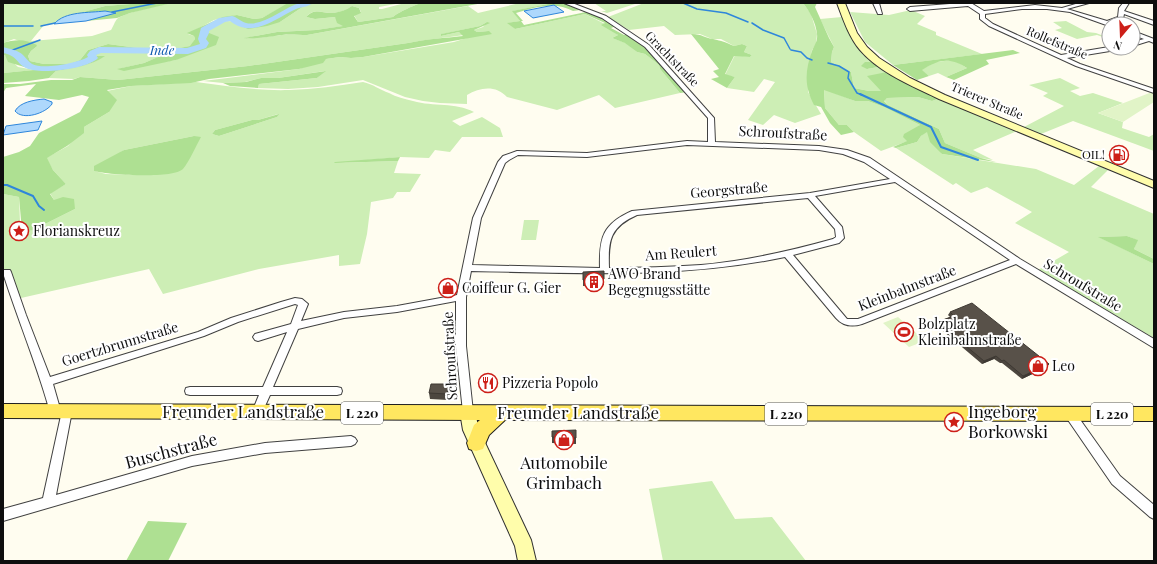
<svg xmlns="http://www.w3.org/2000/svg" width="1157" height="564" font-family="'Playfair Display',serif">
<rect width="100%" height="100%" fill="#fffdf0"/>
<path fill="#cdeeb5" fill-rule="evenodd" d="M 3,3 L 143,3 L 105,6 L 62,18 L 54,24 L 44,25 L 31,41 L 92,36 L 111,30 C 113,27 115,21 117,19 C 123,13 164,4 173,3 C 187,2 199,5 213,3 L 290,3 L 262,18 L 254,19 L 237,15 L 214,20 L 188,34 L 194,36 L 195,39 L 191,46 L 179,48 L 138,48 L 108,44 L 88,50 L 80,60 L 69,64 L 44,64 L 30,61 L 28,56 L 31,51 L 36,47 L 14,39 L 3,43 Z
M 319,3 L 401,3 L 379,7 L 379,9 L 382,9 L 405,3 L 404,3 L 422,3 C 416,4 397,13 393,17 L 358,22 L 354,15 L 361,12 L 359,8 L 352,6 C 346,10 341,12 333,13 C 323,14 315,7 306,17 L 315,19 L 335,17 L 344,26 L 316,30 L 277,32 L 245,38 C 250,40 276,35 284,35 C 292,34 300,35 307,35 L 468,6 L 478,13 L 520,3 L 553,3 L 513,11 L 520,21 L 508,23 L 515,29 L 585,14 L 605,24 L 618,35 L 612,38 L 626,43 L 637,52 L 645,54 L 659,65 L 660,69 L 680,93 L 615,108 L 599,95 L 557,110 L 507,97 C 496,85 480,87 467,95 L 467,104 L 440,103 L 423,101 L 405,97 L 363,80 L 318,87 L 288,89 L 258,88 L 259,84 L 317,78 L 325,71 L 278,78 L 261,78 L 245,82 L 223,83 L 203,81 L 299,69 L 326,59 L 340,57 L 351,58 L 363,57 L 454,42 L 489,31 L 477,32 L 474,30 L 483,27 L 487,22 L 480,26 L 442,34 L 441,36 L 459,32 L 464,35 C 445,38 427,39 408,43 L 248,66 L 118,80 L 80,77 L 74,79 L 49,78 L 56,71 C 72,68 91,66 104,56 L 94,56 L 99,52 L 166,54 L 144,63 L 118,69 L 176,60 L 209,33 L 207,29 L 220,21 L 280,22 L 304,6 Z
M 594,3 L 638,3 L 607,13 L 601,11 L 606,11 Z
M 644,3 L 803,3 L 811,14 L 817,34 L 816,44 L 812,50 L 810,61 L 808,92 L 821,114 L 795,123 L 774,115 L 763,125 L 748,120 L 775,82 L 764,79 L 754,92 L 727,88 L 735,77 L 725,75 L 735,55 L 750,57 L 752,55 L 744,52 L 747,46 L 742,44 L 734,46 L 721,39 L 712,39 L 700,34 L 675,35 L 664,26 L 629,30 L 608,17 Z
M 911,10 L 925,16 L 917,24 L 936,32 L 936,35 L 982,54 L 893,65 L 865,42 L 850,12 L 889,15 Z
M 842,17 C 851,36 857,50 875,62 L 867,69 L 878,67 L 887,73 L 882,92 L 869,91 L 854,88 L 851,72 L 831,62 L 832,52 L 834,47 L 820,19 Z
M 1066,21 L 1087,32 L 1096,33 L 1109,38 L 1109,39 L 1097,35 L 1077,39 L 1055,30 L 1062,28 L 1053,22 Z
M 4,54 L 18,67 L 35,70 L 3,73 L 3,55 Z
M 954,60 L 967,68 L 946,77 L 938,73 L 929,76 L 921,70 L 935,62 Z
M 1060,78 L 1080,88 L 1070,91 L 1080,96 L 1093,93 L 1123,103 L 1098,113 L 1123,122 L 1122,128 L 1149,137 L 1154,134 L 1154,151 L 1073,121 L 1041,134 L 1024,127 L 1064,106 L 1043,96 L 1048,93 L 1029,85 Z
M 196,82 C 227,86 258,91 289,90 C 314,89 338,86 363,82 C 373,84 380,90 389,93 C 396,97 405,99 413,101 C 434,107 455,102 474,112 L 452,121 L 460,126 L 482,117 L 500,128 L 503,137 L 462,137 L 450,152 L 435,150 L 429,158 L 400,157 L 335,163 L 398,161 L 394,173 L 421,174 L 410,192 L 397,192 L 393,198 L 371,202 L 367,234 L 360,264 L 339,266 L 339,255 L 259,269 L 163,294 L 149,269 L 21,298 L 4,276 L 3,276 L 3,194 L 19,197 L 20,222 L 33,230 L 75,209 L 54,200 L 50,193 L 66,184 L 53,170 L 46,158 L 68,146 L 84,127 L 109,112 L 107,91 L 131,86 ZM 278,114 L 277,117 L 219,136 L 212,134 L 215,130 L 252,120 L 258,120 ZM 194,136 L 132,175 L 106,174 L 94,171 L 124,150 Z
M 824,89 L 855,101 L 868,101 L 884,107 L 920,125 L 908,141 L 881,151 L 854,132 L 847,125 L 839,125 L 825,108 Z
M 918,97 L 932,101 L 940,98 L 1017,131 L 973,150 L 993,160 L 981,158 L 945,143 L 939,129 L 888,105 L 884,100 L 887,98 Z
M 927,131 L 942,154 L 1036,169 L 1074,185 L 1099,166 L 1108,170 L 1091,187 L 1154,214 L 1154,259 L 1134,249 L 1137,240 L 1127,236 L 1099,237 L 1154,264 L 1154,338 L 1038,270 L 1069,252 L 1015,223 L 1032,212 L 987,187 L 971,193 L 956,183 L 953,185 L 896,148 L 917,142 L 921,136 Z
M 524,220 L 539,220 L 536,240 L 521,240 Z
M 712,481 L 735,519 L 772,517 L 806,561 L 663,561 L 649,489 Z"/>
<path fill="#aee092" d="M 143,3 L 172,3 L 130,13 L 117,18 L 86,21 L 115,13 L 105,11 L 76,14 L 105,6 Z
M 288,3 L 319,3 L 304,6 L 280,22 L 267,26 L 248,29 L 231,21 L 220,21 L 208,29 L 209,33 L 219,37 L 216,45 L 176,60 L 124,71 L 117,69 L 144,63 L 165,54 L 99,52 L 95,56 L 105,56 C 91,66 73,68 56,71 L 49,78 L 29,81 L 3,83 L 3,73 L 34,70 L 8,62 L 5,55 L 3,55 L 3,43 C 15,39 26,39 37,45 L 36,47 L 31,51 L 28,56 L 30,61 L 44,64 L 69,64 L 80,60 L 88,50 L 108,44 L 138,48 L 179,48 L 190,46 L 195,39 L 194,36 L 187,33 L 223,17 L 237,15 L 254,19 L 262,18 Z
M 422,3 L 483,3 L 307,35 C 299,35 290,34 282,35 C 273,36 251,40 244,38 L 277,32 L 316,30 L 343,26 L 337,23 L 335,17 L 315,19 L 306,17 C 316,7 322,14 333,13 C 340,12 346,10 352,6 L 359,8 L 361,13 L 354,16 L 358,22 L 393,17 C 397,13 416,4 422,3 Z
M 553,3 L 563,3 L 580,10 L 573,11 C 556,1 534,7 516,13 L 523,21 L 521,21 L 524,25 L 586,12 L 602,17 L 616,26 L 611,28 L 624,35 L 629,34 L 646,46 L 688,92 L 680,93 L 660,69 L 659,65 L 645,54 L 637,52 L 625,43 L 612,38 L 618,35 L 601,25 L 605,23 L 585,14 L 515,29 L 507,23 L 520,21 L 512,11 Z
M 803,3 L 817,3 L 815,7 L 829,38 L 834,47 L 832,52 L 831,62 L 851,72 L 854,88 L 869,91 L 881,91 L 867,76 L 887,72 L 878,67 L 867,69 L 861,66 L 865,62 L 875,62 L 940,98 L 932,101 L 918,97 L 887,98 L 884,101 L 888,105 L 939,129 L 945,143 L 981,158 L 996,162 L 942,154 L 930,142 L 927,132 L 921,136 L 917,142 L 896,148 L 893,147 L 907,141 L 903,137 L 904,134 L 920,125 L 884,107 L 868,101 L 855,101 L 824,90 L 825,108 L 839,125 L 847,125 L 854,132 L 841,135 L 830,123 L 821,107 L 814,105 C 804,86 805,71 812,51 C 814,45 818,42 817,34 C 816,23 810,12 803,3 Z
M 487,22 L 490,23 L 474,30 L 477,32 L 489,31 L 492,34 L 363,57 L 351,58 L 340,57 L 326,59 L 323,63 L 299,69 L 209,79 L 191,83 L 131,86 L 107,90 L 117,100 L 109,112 L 84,127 L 84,133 L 67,146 L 47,158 L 53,170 L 66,184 L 50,194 L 54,200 L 63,197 L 74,199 L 75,209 L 33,230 L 22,231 L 19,197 L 3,194 L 3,157 L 19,152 L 30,146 L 39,133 L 80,112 L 89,97 L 82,95 L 59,100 L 25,96 L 36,84 L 6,88 L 3,93 L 3,84 L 20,84 L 51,80 L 72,80 L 80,77 L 118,80 L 248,66 L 408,43 C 426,39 445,38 463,36 L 459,32 L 441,36 L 441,34 L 480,26 Z
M 691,34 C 703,34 704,38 713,39 C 722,41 725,42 734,46 L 742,44 L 747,46 L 744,52 L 752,55 L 750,57 L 734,56 L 725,74 L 735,77 L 727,88 L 711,79 L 719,77 L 713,71 L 719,69 Z
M 1013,50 L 1020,53 L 986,60 L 989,64 L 954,80 L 946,77 L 967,68 C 950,57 939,59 922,70 L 929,76 L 917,80 L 893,65 Z
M 326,71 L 317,78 L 259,84 L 258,88 L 230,86 L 223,83 L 246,82 L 261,78 L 278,78 Z
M 279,114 L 277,117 L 219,136 L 212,134 L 215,130 L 252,120 L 258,120 Z
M 194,136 L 201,137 C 196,146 189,162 183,169 C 173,179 109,175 94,171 L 94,166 L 124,150 Z
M 400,157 L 398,161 L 334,163 L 335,162 Z
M 1127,236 L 1138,240 L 1134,249 L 1154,259 L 1154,264 L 1098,237 Z
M 148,521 L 187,523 L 168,561 L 126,561 Z"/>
<path fill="#e1f4c7" d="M 1152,92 L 1154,93 L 1154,102 L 1123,122 L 1098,113 Z
M 898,317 L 925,341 L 909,347 L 883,323 Z"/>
<path fill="#aed8fc" stroke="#2e86db" d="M 554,5 L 564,12 L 533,18 L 524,11 Z
M 105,11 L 116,13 L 86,21 L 54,24 C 65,11 89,13 105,11 Z
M 44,99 L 52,102 L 52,104 C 46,113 23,121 15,111 C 20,102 34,100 44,99 Z
M 42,121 L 38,130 L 3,135 L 6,126 Z"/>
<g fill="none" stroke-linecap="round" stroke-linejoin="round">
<path stroke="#2e86db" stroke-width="1.5" d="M 683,3 L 697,9 L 726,13 L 748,22
M 112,12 L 157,3
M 752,23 L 763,30 L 784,38 L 790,49
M 3,26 L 33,26
M 41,26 L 55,23
M 791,50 L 801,52 L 807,58 L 812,60
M 10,51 L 40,40
M 828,63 L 839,66 L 849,72 L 848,78 L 857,93 L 862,95"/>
<path stroke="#2e86db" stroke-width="2" d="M 860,94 L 931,127 L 941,147 L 978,160
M 3,185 L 7,185 L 33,196 L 39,206 L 44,210"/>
<path fill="#aed8fc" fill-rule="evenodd" d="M 300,3 L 313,3 C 308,7 301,7 296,9 C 275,19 252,39 230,21 L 225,22 L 209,31 L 209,33 L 206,39 L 209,43 L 206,48 L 188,54 L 101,53 L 96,55 L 98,58 C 88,69 39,75 26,68 C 16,63 18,56 3,53 L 3,47 C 10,49 18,50 23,55 C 26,58 29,62 32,64 C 43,70 78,63 88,57 L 87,55 L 90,51 L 99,47 L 187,48 L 200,44 L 198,39 L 201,28 L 219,18 L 232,16 C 237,17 240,21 246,23 C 263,27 284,7 300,3 Z"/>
<defs>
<path id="street" d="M 564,3 L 572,3 L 606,16 L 649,45 L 714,118 L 715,142 L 819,146 L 847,150 L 870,158 L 1020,259 L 1154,339 L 1154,348 L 1016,264 L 862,324 C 852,327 843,326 836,318 L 785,257 C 681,279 576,273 471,271 L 466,297 L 466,346 L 473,412 L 472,415 L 468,416 L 464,415 L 463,412 L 456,346 L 456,301 L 397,312 L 344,318 L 298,329 L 273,387 L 337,387 L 341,388 L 342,391 L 341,394 L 337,395 L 270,395 L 261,415 L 257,416 L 253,415 L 252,412 L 259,395 L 190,395 L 186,394 L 185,391 L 186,388 L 190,387 L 263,387 L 287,332 L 258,341 L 255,340 L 253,337 L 255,334 L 291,324 L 298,305 L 295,304 L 238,322 L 204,336 L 53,384 L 59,405 L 54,414 L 50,415 L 46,414 L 45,411 L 48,405 C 35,360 17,317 3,273 L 4,270 L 10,270 L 11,272 L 26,315 L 50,377 L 198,332 L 231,318 L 281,302 L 295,298 L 302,299 L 308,304 L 301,321 L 344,312 L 397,306 L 457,295 L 473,218 L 498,162 L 503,156 L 517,151 L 587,153 L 687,141 L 708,142 L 708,118 L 645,47 L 602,18 ZM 687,145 L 819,150 L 843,154 L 864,162 L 890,179 L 810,193 L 632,211 C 603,224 599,237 600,268 L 472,265 L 481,218 L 505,163 L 509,160 L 518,155 L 587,157 ZM 895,182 L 1010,260 L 858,319 L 847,319 L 793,255 L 839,243 L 844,238 L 842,227 L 815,196 ZM 808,198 L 835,229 L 836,237 L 833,239 C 790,251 746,261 701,265 C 671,267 640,268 609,268 C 608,240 610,227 637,215 Z
M 873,3 L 879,3 L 882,14 L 878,14 Z
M 963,3 L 971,3 L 984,11 L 1035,5 L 1062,8 L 1079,3 L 1089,3 L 1067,9 L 1107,21 L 1118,17 L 1119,8 L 1123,3 L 1129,3 L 1124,11 L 1154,21 L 1154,25 L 1124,14 L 1123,19 L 1109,24 L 1109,26 L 1070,12 L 1047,9 L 1022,9 L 985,14 L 985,18 L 993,24 L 1061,55 L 1109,47 L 1119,48 L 1116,50 L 1067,58 L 1080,64 L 1154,89 L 1154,93 L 1076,66 L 989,26 L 980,19 L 980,14 L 968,6 L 910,11 L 907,9 L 910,7 Z
M 1133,31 L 1154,39 L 1154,43 L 1149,41 L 1133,46 L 1133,42 L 1144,39 L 1133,35 Z
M 67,407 L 71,408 L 72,411 L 56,495 L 192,456 L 265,443 L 351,436 L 355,438 L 357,441 L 355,444 L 351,446 L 265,453 L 192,466 L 3,521 L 3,509 L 43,498 L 62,411 L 63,408 Z
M 1070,410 L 1074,411 L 1120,476 L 1154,505 L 1154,519 L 1150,517 L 1112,484 L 1066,417 L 1065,414 L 1066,411 Z"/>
<path id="secondary" d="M 837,3 L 845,3 L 857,33 L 867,47 L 879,58 L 910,78 L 945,95 L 1154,181 L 1154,188 L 939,99 C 912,86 880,73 860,50 C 849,37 843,19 837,3 Z
M 468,406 L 474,408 L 479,430 L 531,540 L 536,561 L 518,561 L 515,546 L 463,430 L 460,412 L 462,408 Z"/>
<path id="primary" d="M 3,404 L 1154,407 L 1154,421 L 505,420 L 489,435 L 483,449 L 476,451 L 469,449 L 467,443 L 474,425 L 480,420 L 3,418 Z"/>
</defs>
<use href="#street" stroke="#414141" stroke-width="2"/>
<use href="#secondary" stroke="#303030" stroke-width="2"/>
<use href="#primary" stroke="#1f1f1f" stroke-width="2"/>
<use href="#street" fill="#fff" fill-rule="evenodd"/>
<use href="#secondary" fill="#fffdab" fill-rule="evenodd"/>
<use href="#primary" fill="#ffe760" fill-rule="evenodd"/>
</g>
<path fill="#4c463f" d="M 604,271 L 604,285 L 583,286 L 583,280 Z
M 950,312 L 1049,364 L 1047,367 L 1022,379 L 1002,363 L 1000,363 L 994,359 L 982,364 L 936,325 L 937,322 L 950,317 L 948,315 Z
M 449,384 L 450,390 L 448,400 L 430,399 L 429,393 Z
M 576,430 L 576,444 L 552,443 L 552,437 Z"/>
<path fill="#3e3933" d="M 996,356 L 994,359 L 982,364 L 984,361 Z
M 1049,364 L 1047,367 L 1022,379 L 1023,376 Z
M 449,384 L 450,390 L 448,400 L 447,394 Z"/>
<path fill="#585149" stroke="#3e3933" d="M 604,271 L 604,279 L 583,280 L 583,272 Z
M 972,303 L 1049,364 L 1023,376 L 1004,360 L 1002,361 L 996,356 L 984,361 L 937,322 L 954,316 L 950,312 Z
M 431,384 L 449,384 L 447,394 L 429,393 Z
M 576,430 L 576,438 L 552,437 L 552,431 Z"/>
<defs>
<symbol id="fuel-ring" viewBox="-11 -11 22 22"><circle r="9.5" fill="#fff" stroke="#cd1f18" stroke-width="1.5"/><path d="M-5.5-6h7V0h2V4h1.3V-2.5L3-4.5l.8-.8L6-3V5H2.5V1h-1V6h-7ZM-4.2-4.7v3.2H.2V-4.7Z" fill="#cd1f18"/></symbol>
<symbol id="sight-ring" viewBox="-11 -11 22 22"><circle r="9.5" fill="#fff" stroke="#cd1f18" stroke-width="1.5"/><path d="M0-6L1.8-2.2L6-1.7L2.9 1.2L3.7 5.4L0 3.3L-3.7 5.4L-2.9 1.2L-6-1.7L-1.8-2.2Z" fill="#cd1f18"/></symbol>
<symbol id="building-ring" viewBox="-11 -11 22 22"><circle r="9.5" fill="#fff" stroke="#cd1f18" stroke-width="1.5"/><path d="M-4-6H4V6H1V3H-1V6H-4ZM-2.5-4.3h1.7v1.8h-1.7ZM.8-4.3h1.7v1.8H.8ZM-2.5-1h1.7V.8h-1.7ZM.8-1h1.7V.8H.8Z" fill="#cd1f18"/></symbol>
<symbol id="shop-ring" viewBox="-11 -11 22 22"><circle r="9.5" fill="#fff" stroke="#cd1f18" stroke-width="1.5"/><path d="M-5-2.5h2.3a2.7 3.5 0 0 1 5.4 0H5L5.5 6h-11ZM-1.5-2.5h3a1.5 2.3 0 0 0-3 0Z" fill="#cd1f18"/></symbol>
<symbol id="stadium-ring" viewBox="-11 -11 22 22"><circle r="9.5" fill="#fff" stroke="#cd1f18" stroke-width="1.5"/><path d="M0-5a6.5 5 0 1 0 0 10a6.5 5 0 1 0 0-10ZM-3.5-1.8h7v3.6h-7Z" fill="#cd1f18"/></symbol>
<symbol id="restaurant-ring" viewBox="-11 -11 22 22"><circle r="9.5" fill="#fff" stroke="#cd1f18" stroke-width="1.5"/><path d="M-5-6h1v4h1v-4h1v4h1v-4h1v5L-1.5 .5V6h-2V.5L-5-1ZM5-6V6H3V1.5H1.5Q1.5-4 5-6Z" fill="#cd1f18"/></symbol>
</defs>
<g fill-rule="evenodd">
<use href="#fuel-ring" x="1108" y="144" width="22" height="22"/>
<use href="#sight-ring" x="8" y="220" width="22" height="22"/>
<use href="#building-ring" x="583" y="271" width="22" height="22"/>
<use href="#shop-ring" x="437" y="277" width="22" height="22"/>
<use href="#stadium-ring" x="893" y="321" width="22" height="22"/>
<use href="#shop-ring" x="1027" y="355" width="22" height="22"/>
<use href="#restaurant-ring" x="477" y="372" width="22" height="22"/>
<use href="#sight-ring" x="943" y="411" width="22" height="22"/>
<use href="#shop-ring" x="553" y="429" width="22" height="22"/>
</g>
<g text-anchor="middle" stroke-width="4" stroke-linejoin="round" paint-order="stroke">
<g font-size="12" fill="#0e0e0e" stroke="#fff">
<text transform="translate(1057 43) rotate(23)" y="4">Rollefstraße</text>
<text transform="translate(672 59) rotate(46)" y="4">Grachtstraße</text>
<text transform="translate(987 101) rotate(23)" y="4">Trierer Straße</text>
</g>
<g font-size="12" fill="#0e0e0e" stroke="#fff" text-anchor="end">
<text x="1105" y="159">OIL!</text>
</g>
<g font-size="13" font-style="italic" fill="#0a57ad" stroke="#fff">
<text x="162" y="55">Inde</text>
</g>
<g fill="#fff" stroke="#565656" stroke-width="1">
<rect x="341" y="402" width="42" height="22" rx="3"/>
<rect x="765" y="403" width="42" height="22" rx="3"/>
<rect x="1091" y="403" width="42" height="22" rx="3"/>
</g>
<g font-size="13" font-weight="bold" fill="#0e0e0e">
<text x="362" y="418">L 220</text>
<text x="786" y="419">L 220</text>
<text x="1112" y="419">L 220</text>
</g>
<g font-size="14" fill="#0e0e0e" stroke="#fff">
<text transform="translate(783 133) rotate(3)" y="5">Schroufstraße</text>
<text transform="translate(729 190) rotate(-5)" y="5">Georgstraße</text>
<text transform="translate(681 253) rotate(-4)" y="5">Am Reulert</text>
<text transform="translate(1083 285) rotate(31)" y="5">Schroufstraße</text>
<text transform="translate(907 288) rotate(-21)" y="5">Kleinbahnstraße</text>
<text transform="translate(120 344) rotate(-17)" y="5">Goertzbrunnstraße</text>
<text transform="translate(450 356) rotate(-93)" y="5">Schroufstraße</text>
</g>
<g font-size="14" fill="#0e0e0e" stroke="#fff" text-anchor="start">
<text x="33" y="236">Florianskreuz</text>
<text x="608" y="279">AWO Brand<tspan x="608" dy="16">Begegnugsstätte</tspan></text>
<text x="462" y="293">Coiffeur G. Gier</text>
<text x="918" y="329">Bolzplatz<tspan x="918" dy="16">Kleinbahnstraße</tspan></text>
<text x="1052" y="371">Leo</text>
<text x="502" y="388">Pizzeria Popolo</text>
</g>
<g font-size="17" fill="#0e0e0e" stroke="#fff">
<text x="243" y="418">Freunder Landstraße</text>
<text x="578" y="419">Freunder Landstraße</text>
<text transform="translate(171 451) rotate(-15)" y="6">Buschstraße</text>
</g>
<g font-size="17" fill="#0e0e0e" stroke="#fff" text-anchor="start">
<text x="968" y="418">Ingeborg<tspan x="968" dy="20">Borkowski</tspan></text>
<text x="564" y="469" text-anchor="middle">Automobile<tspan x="564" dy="20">Grimbach</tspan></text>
</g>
</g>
<rect width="1157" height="564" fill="none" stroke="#0e0e0e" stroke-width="8"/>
<g transform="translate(1121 36) rotate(199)"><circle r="19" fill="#ffffff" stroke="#9f9f9f"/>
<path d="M0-3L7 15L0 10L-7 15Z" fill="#cd1f18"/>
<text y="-6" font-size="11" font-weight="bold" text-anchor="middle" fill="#0e0e0e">N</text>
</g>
</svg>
